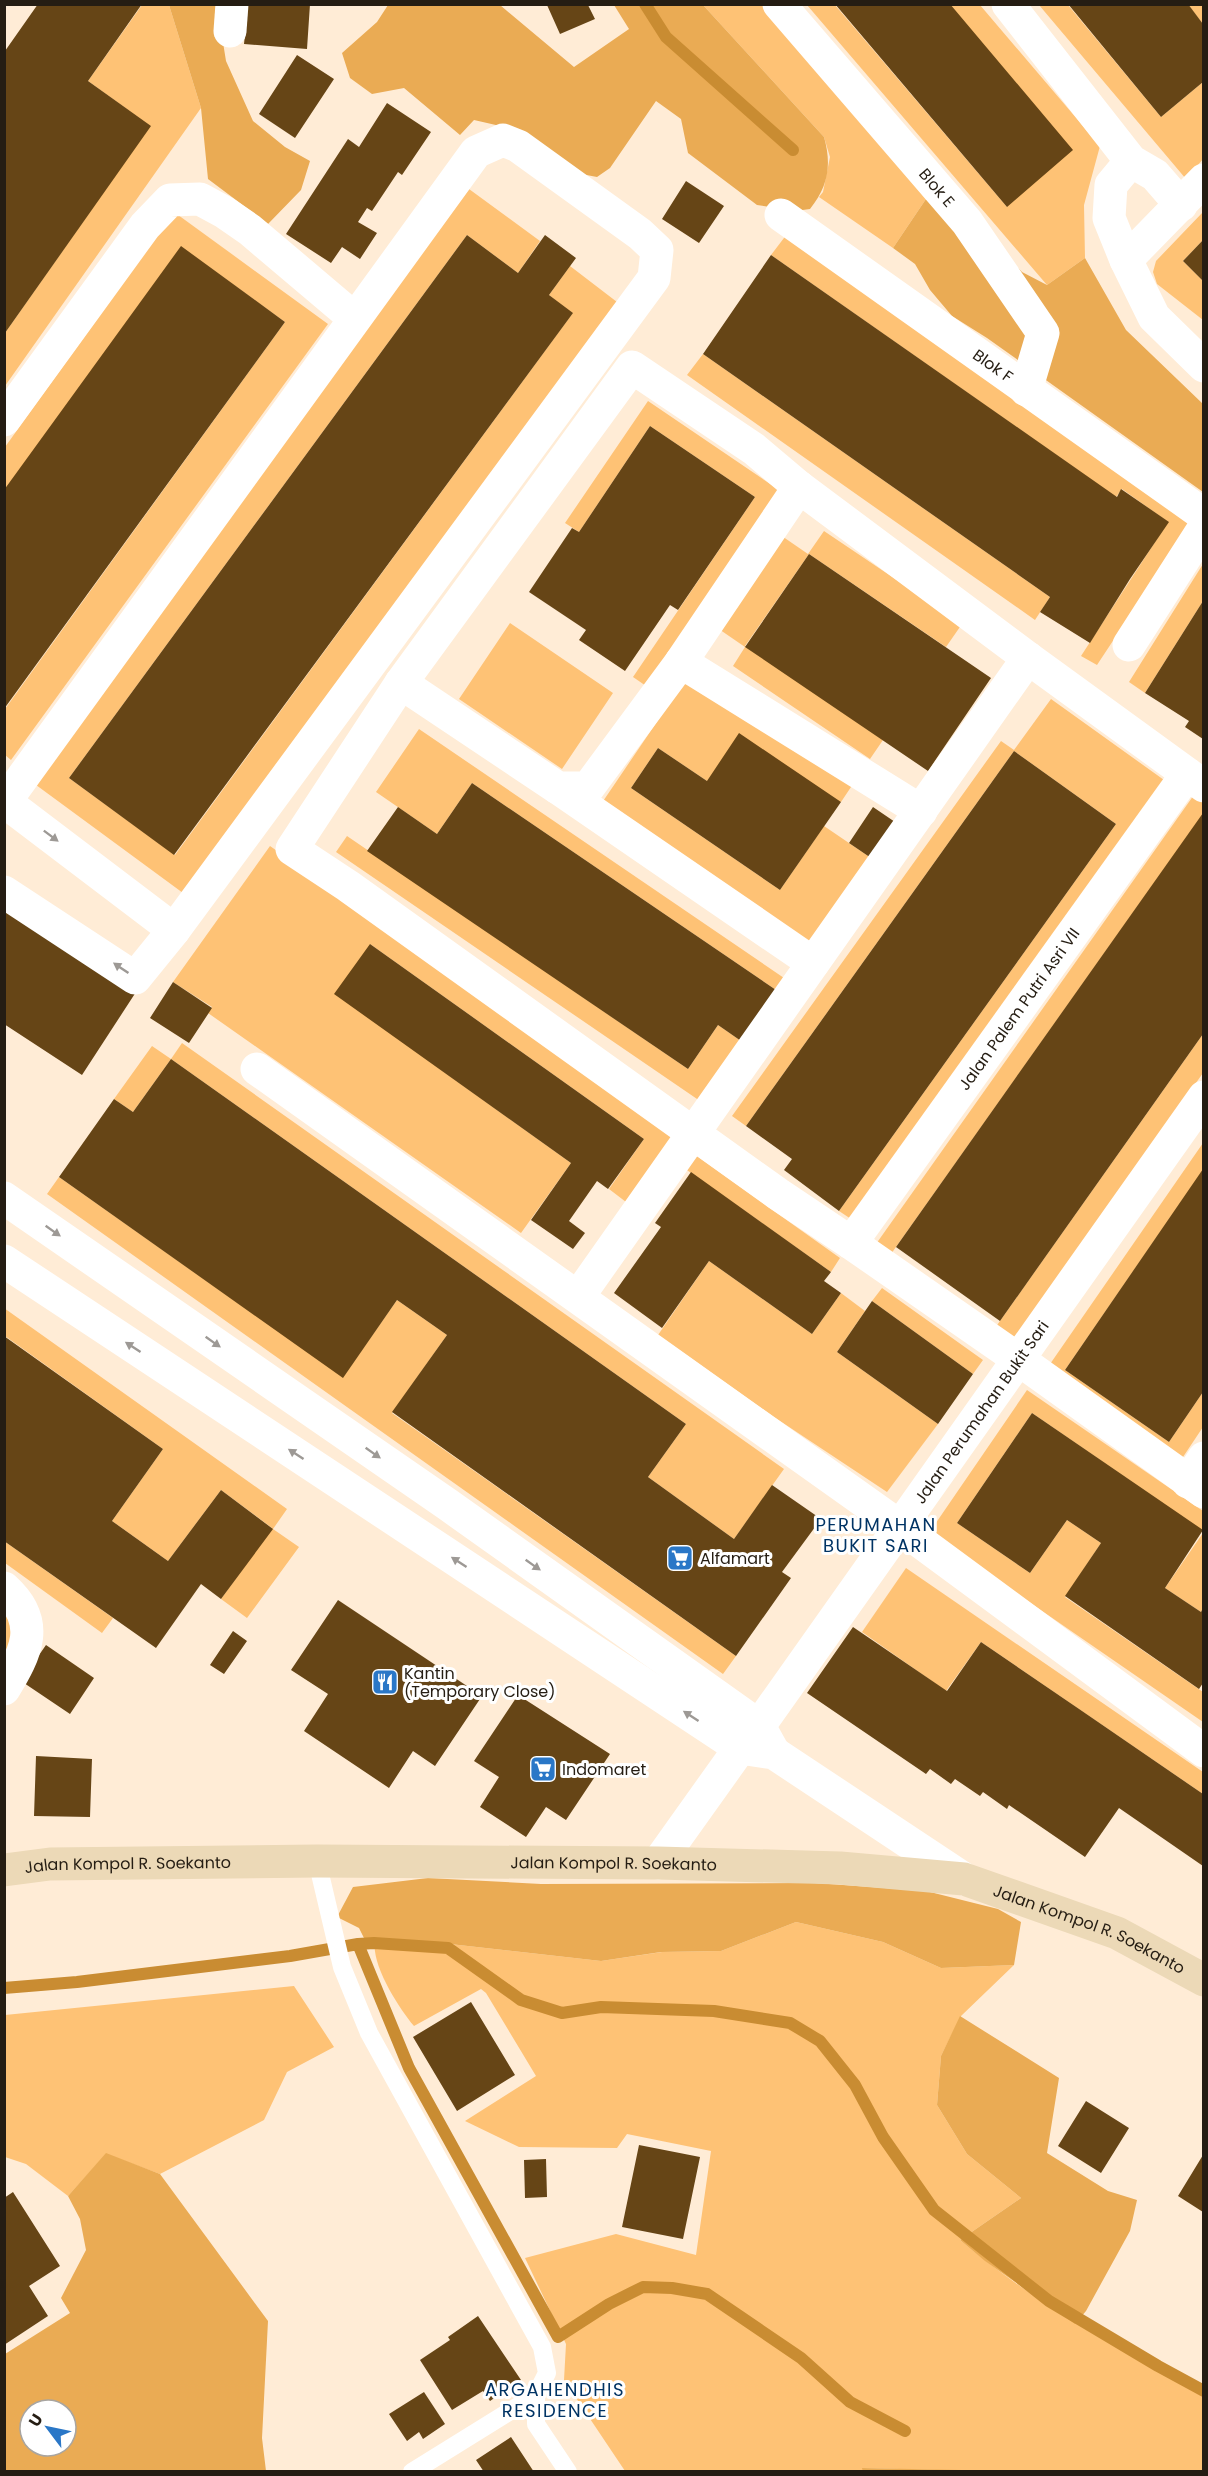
<svg xmlns="http://www.w3.org/2000/svg" width="1208" height="2476" font-family="Poppins,sans-serif">
<rect width="100%" height="100%" fill="#ffecd6"/>
<path fill="#fec275" d="M 142,5 L 169,5 L 201,108 L 5,386 L 5,333 L 150,126 L 88,81 Z
M 703,5 L 762,5 L 926,199 L 893,248 L 819,197 L 823,192 L 830,157 L 824,137 Z
M 807,5 L 835,5 L 1007,207 L 950,5 L 980,5 L 1100,146 L 1084,205 L 1085,258 L 1047,285 Z
M 1039,5 L 1068,5 L 1161,117 L 1203,82 L 1203,159 L 1186,179 Z
M 1188,5 L 1203,5 L 1203,24 Z
M 469,189 L 540,241 L 518,273 L 467,235 L 69,778 L 175,855 L 572,314 L 549,295 L 570,266 L 617,302 L 183,893 L 32,782 Z
M 174,212 L 328,324 L 11,760 L 5,755 L 5,709 L 285,322 L 181,247 L 5,490 L 5,447 Z
M 1203,212 L 1203,240 L 1183,261 L 1203,281 L 1203,320 L 1157,284 L 1153,272 L 1156,261 Z
M 787,234 L 1190,524 L 1097,665 L 1081,656 L 1168,522 L 1122,489 L 1116,497 L 771,255 Z
M 703,354 L 1050,597 L 1035,620 L 687,375 Z
M 648,401 L 782,492 L 649,688 L 633,677 L 755,497 L 650,426 L 579,532 L 565,523 Z
M 824,531 L 962,624 L 946,647 L 809,554 L 745,646 L 883,740 L 870,759 L 733,666 L 745,647 L 713,625 L 776,532 L 808,554 Z
M 1203,564 L 1203,601 L 1145,693 L 1129,682 Z
M 510,623 L 613,693 L 562,769 L 459,699 Z
M 690,673 L 853,784 L 841,802 L 707,781 L 658,748 L 631,788 L 780,890 L 824,826 L 871,858 L 802,959 L 593,816 Z
M 1051,699 L 1164,780 L 851,1219 L 839,1211 L 1116,824 L 1014,751 L 746,1126 L 732,1116 L 1001,741 L 1014,750 Z
M 419,729 L 784,978 L 776,990 L 472,783 L 437,834 L 376,792 Z
M 1196,792 L 1203,797 L 1203,814 L 891,1254 L 876,1244 Z
M 347,836 L 688,1069 L 718,1025 L 741,1041 L 700,1101 L 336,852 Z
M 270,846 L 675,1133 L 626,1202 L 609,1189 L 644,1139 L 370,944 L 408,1046 L 571,1163 L 521,1233 L 208,1013 L 212,1007 L 173,982 Z
M 1203,1034 L 1203,1073 L 1013,1341 L 995,1328 Z
M 182,1043 L 784,1469 L 734,1539 L 648,1477 L 686,1424 L 171,1059 L 133,1112 L 114,1099 L 152,1046 L 171,1059 Z
M 1203,1143 L 1203,1170 L 1065,1370 L 1169,1442 L 1203,1392 L 1203,1427 L 1181,1460 L 1048,1367 Z
M 694,1154 L 840,1258 L 831,1272 L 684,1168 Z
M 59,1177 L 343,1377 L 397,1300 L 447,1335 L 392,1413 L 736,1656 L 723,1674 L 47,1194 Z
M 709,1261 L 812,1334 L 841,1293 L 865,1311 L 837,1352 L 938,1424 L 887,1492 L 774,1417 L 658,1335 Z
M 882,1288 L 983,1360 L 973,1374 L 872,1301 Z
M 4,1308 L 287,1509 L 273,1529 L 299,1547 L 247,1618 L 221,1599 L 272,1528 L 221,1490 L 168,1561 L 112,1521 L 163,1449 L 5,1336 Z
M 1027,1390 L 1203,1511 L 1203,1531 L 1032,1413 L 957,1523 L 1030,1573 L 1067,1520 L 1101,1543 L 1065,1597 L 1203,1692 L 1203,1722 L 929,1533 Z
M 1203,1533 L 1203,1608 L 1201,1612 L 1165,1588 Z
M 4,1541 L 113,1618 L 102,1633 L 5,1563 Z
M 906,1568 L 1203,1772 L 1203,1794 L 981,1642 L 946,1691 L 862,1632 Z
M 5,1611 L 15,1621 L 5,1665 Z
M 796,1922 L 883,1942 L 941,1968 L 1014,1965 L 961,2016 L 941,2056 L 937,2105 L 967,2154 L 1021,2198 L 960,2240 C 1035,2303 1118,2350 1203,2394 L 1203,2471 L 1012,2472 L 863,2468 L 863,2472 L 625,2471 L 564,2380 L 566,2344 L 525,2258 L 616,2234 L 696,2255 L 711,2151 L 627,2134 L 617,2148 L 519,2147 L 465,2121 L 536,2076 L 486,1993 L 481,1989 L 414,2026 C 399,2008 371,1965 375,1941 L 450,1944 L 601,1961 L 662,1952 L 721,1951 Z
M 294,1986 L 334,2047 L 287,2072 L 264,2120 L 160,2174 L 106,2154 L 68,2196 L 26,2164 L 5,2157 L 5,2015 Z"/>
<path fill="#eaab54" fill-rule="evenodd" d="M 169,5 L 220,5 L 220,24 L 226,61 L 253,121 L 285,147 L 310,161 L 301,190 L 268,224 L 208,179 L 201,108 Z
M 388,5 L 500,5 L 574,67 L 629,29 L 614,5 L 703,5 L 824,137 C 832,165 828,187 810,209 L 795,211 L 757,205 L 688,153 L 681,119 L 656,101 L 610,168 L 597,177 L 576,173 L 517,130 L 474,120 L 460,135 L 404,88 L 372,94 L 350,78 L 342,53 L 377,22 Z
M 926,199 L 1000,249 L 1022,272 L 1047,285 L 1085,258 L 1126,330 L 1203,404 L 1203,492 L 987,338 L 952,316 L 930,290 L 915,264 L 893,248 Z
M 428,1878 L 541,1884 L 815,1883 L 926,1891 L 998,1909 L 1021,1922 L 1014,1965 L 941,1968 L 883,1942 L 796,1922 L 721,1951 L 661,1952 L 601,1961 L 450,1944 L 365,1940 L 359,1928 L 337,1917 L 353,1887 Z
M 960,2016 L 1059,2078 L 1047,2153 L 1108,2191 L 1137,2200 L 1130,2231 L 1086,2311 L 1075,2324 L 985,2261 L 960,2240 L 1021,2198 L 967,2154 L 937,2105 L 941,2056 Z
M 106,2153 L 160,2174 L 268,2321 L 262,2438 L 266,2471 L 5,2471 L 5,2354 L 70,2313 L 61,2298 L 86,2250 L 80,2219 L 68,2196 ZM 30,2410 L 66,2410 L 66,2446 L 30,2446 Z
M 862,2468 L 1012,2471 L 863,2472 Z"/>
<g fill="none" stroke-linecap="round" stroke-linejoin="round">
<path stroke="#c98c32" stroke-width="12" d="M 645,4 L 666,37 L 793,150
M 358,1944 L 409,2068 L 558,2337 L 609,2304 L 643,2287 L 672,2288 L 707,2294 L 801,2358 L 850,2402 L 905,2431
M 4,1988 L 77,1982 L 290,1956 L 358,1944 L 374,1943 L 448,1948 L 521,2000 L 562,2013 L 601,2007 L 714,2011 L 790,2023 L 820,2041 L 855,2085 L 883,2137 L 934,2210 L 1049,2301 L 1158,2366 L 1204,2391"/>
</g>
<path fill="#664516" d="M 38,4 L 142,4 L 88,81 L 151,126 L 5,333 L 5,51 Z
M 248,4 L 310,4 L 307,49 L 244,44 Z
M 835,4 L 950,4 L 1073,150 L 1007,207 Z
M 1068,4 L 1188,4 L 1203,24 L 1203,82 L 1161,117 Z
M 547,5 L 588,5 L 595,19 L 560,34 Z
M 297,55 L 334,79 L 295,138 L 259,114 Z
M 387,103 L 431,132 L 402,175 L 398,172 L 372,211 L 367,208 L 358,222 L 377,233 L 360,259 L 342,247 L 331,263 L 286,234 L 348,139 L 359,147 Z
M 686,181 L 724,206 L 699,243 L 662,219 Z
M 467,235 L 518,273 L 545,235 L 576,258 L 549,295 L 573,313 L 174,855 L 69,778 Z
M 1203,240 L 1203,281 L 1183,261 Z
M 181,246 L 285,322 L 4,709 L 4,490 Z
M 771,255 L 1117,497 L 1121,489 L 1169,522 L 1130,579 L 1090,643 L 1040,612 L 1050,597 L 703,354 Z
M 650,426 L 755,497 L 678,610 L 670,605 L 625,671 L 579,640 L 586,630 L 529,592 L 572,528 L 579,532 Z
M 809,554 L 991,678 L 928,771 L 745,647 Z
M 1203,601 L 1203,739 L 1185,727 L 1189,721 L 1145,693 Z
M 739,733 L 841,802 L 780,890 L 631,788 L 658,748 L 707,781 Z
M 1014,751 L 1116,824 L 839,1211 L 784,1170 L 792,1159 L 746,1126 Z
M 472,783 L 776,990 L 741,1041 L 718,1025 L 688,1069 L 367,851 L 398,807 L 437,834 Z
M 873,807 L 895,822 L 871,858 L 849,843 Z
M 1203,813 L 1203,1034 L 1000,1321 L 896,1247 Z
M 4,906 L 136,992 L 82,1075 L 4,1024 Z
M 370,944 L 644,1139 L 608,1189 L 597,1181 L 569,1221 L 585,1233 L 573,1249 L 531,1220 L 571,1163 L 334,994 Z
M 173,982 L 212,1008 L 189,1043 L 150,1018 Z
M 171,1059 L 686,1424 L 648,1477 L 734,1539 L 772,1485 L 821,1519 L 782,1572 L 791,1578 L 736,1656 L 392,1412 L 447,1335 L 397,1300 L 343,1378 L 59,1177 L 114,1099 L 133,1112 Z
M 1203,1169 L 1203,1392 L 1169,1442 L 1065,1370 Z
M 691,1172 L 831,1272 L 824,1281 L 841,1293 L 812,1334 L 709,1261 L 662,1328 L 614,1293 L 661,1227 L 655,1223 Z
M 872,1301 L 973,1374 L 938,1424 L 837,1352 Z
M 4,1336 L 163,1449 L 112,1521 L 168,1561 L 221,1490 L 273,1529 L 221,1599 L 201,1584 L 156,1648 L 4,1541 Z
M 1032,1413 L 1203,1530 L 1165,1588 L 1201,1612 L 1203,1608 L 1203,1683 L 1199,1689 L 1065,1596 L 1101,1543 L 1067,1520 L 1030,1573 L 957,1523 Z
M 338,1600 L 482,1696 L 435,1766 L 413,1751 L 389,1788 L 304,1731 L 328,1694 L 291,1670 Z
M 853,1627 L 947,1691 L 981,1642 L 1082,1711 L 1203,1794 L 1203,1866 L 1119,1808 L 1085,1857 L 1009,1805 L 1007,1809 L 983,1792 L 980,1796 L 955,1779 L 951,1784 L 930,1769 L 926,1774 L 807,1693 Z
M 233,1631 L 247,1641 L 224,1674 L 210,1665 Z
M 46,1645 L 94,1678 L 70,1714 L 21,1681 Z
M 518,1695 L 610,1754 L 566,1820 L 546,1807 L 526,1837 L 480,1807 L 499,1777 L 474,1761 Z
M 36,1756 L 92,1759 L 90,1817 L 34,1816 Z
M 471,2002 L 515,2075 L 457,2111 L 413,2037 Z
M 1086,2101 L 1129,2128 L 1101,2173 L 1058,2146 Z
M 639,2145 L 700,2157 L 683,2239 L 622,2227 Z
M 1203,2155 L 1203,2212 L 1178,2196 Z
M 546,2159 L 547,2197 L 525,2198 L 524,2160 Z
M 13,2192 L 60,2266 L 29,2286 L 48,2316 L 4,2345 L 4,2198 Z
M 478,2316 L 521,2380 L 490,2401 L 483,2391 L 452,2410 L 420,2360 L 450,2340 L 448,2337 Z
M 424,2392 L 445,2424 L 423,2439 L 419,2432 L 407,2441 L 389,2414 Z
M 511,2437 L 534,2472 L 484,2472 L 476,2460 Z"/>
<g fill="none" stroke-linecap="round" stroke-linejoin="round">
<path stroke="#fff" stroke-width="18" d="M 317,1861 L 342,1967 L 369,2033 L 542,2347 L 547,2373 L 536,2395 L 536,2424 L 568,2472
M 412,2472 L 536,2395"/>
<g stroke="#fff" stroke-width="33">
<path id="s1" d="M 779,4 L 967,222 L 1043,333 L 1026,390"/>
<path d="M 1008,4 L 1131,161 L 1155,175 L 1181,205"/>
<path d="M 230,31 L 232,4"/>
<path d="M 1131,161 L 1111,185 L 1109,218 L 1126,260 L 1154,317 L 1204,366"/>
<path id="s2" d="M 781,215 L 1204,515"/>
<path d="M 1126,260 L 1204,180"/>
<path d="M 4,420 L 145,226 L 170,200 L 200,199 L 224,212 L 250,230 L 354,318"/>
<path d="M 1129,645 L 1204,528"/>
<path d="M 681,662 L 799,487"/>
<path d="M 401,683 L 558,788 L 588,788 L 681,662 L 921,811"/>
<path d="M 1204,786 L 1028,658 L 799,487 L 754,449 L 632,367 L 401,683 L 292,849 L 348,886 L 778,1194 L 851,1243 L 1018,1359 L 1204,1492"/>
<path d="M 558,788 L 813,963"/>
<path d="M 4,801 L 174,930"/>
<path d="M 4,803 L 476,152 L 503,140 L 518,146 L 640,234 L 657,250 L 654,278 L 174,930 L 135,978 L 4,892"/>
<path d="M 257,1069 L 899,1526 L 1204,1751"/>
<path d="M 4,1198 L 447,1504 L 759,1726 L 774,1753"/>
<path id="s3" d="M 851,1243 L 1187,774"/>
<path d="M 4,1261 L 740,1748 L 774,1753 L 964,1879"/>
<path d="M 578,1297 L 1028,658"/>
<path d="M 1188,1482 L 1204,1458"/>
<path d="M 4,1588 C 42,1622 26,1653 4,1689"/>
<path id="s4" d="M 658,1863 L 740,1748 L 759,1726 L 1204,1097"/>
</g>
<path stroke="#ecd9b7" stroke-width="33" id="s5" d="M 4,1870 L 50,1864 L 317,1861 L 658,1863 L 840,1868 L 964,1879 L 1117,1933 L 1204,1980"/>
</g>
<defs><path id="oneway-solid" d="M-6-.8H1V-3.2L6.5 0L1 3.2V.8H-6Z" transform="scale(1.5)"/></defs>
<g fill="#9d9995">
<use href="#oneway-solid" transform="translate(51 836) rotate(37)"/>
<use href="#oneway-solid" transform="translate(121 968) rotate(-146)"/>
<use href="#oneway-solid" transform="translate(53 1231) rotate(35)"/>
<use href="#oneway-solid" transform="translate(213 1342) rotate(35)"/>
<use href="#oneway-solid" transform="translate(133 1347) rotate(-147)"/>
<use href="#oneway-solid" transform="translate(373 1453) rotate(35)"/>
<use href="#oneway-solid" transform="translate(296 1454) rotate(-147)"/>
<use href="#oneway-solid" transform="translate(459 1562) rotate(-147)"/>
<use href="#oneway-solid" transform="translate(533 1565) rotate(35)"/>
<use href="#oneway-solid" transform="translate(691 1716) rotate(-147)"/>
</g>
<defs>
<symbol id="supermarket-square" viewBox="-11 -11 22 22"><rect x="-9" y="-9" width="18" height="18" rx="4" fill="#2a77c7" stroke="#fff"/><path d="M-6-5.5h2.5l.6 2H6L4.5 2H-2.5L-4.4-4H-6ZM-1.5 3.2a1.3 1.3 0 1 0 .1 0ZM3 3.2a1.3 1.3 0 1 0 .1 0Z" fill="#fff"/></symbol>
<symbol id="restaurant-square" viewBox="-11 -11 22 22"><rect x="-9" y="-9" width="18" height="18" rx="4" fill="#2a77c7" stroke="#fff"/><path d="M-5-6h1v4h1v-4h1v4h1v-4h1v5L-1.5 .5V6h-2V.5L-5-1ZM5-6V6H3V1.5H1.5Q1.5-4 5-6Z" fill="#fff"/></symbol>
</defs>
<g fill-rule="evenodd">
<use href="#supermarket-square" x="665" y="1543" width="30" height="30"/>
<use href="#restaurant-square" x="370" y="1667" width="30" height="30"/>
<use href="#supermarket-square" x="528" y="1754" width="30" height="30"/>
</g>
<g text-anchor="middle" stroke-width="6" stroke-linejoin="round" paint-order="stroke">
<g font-size="16" fill="#251d13" stroke="#fff">
<text dy="6" stroke="none"><textPath href="#s1" startOffset="242">Blok E</textPath></text>
<text dy="6" stroke="none"><textPath href="#s2" startOffset="260">Blok F</textPath></text>
<text dy="6" stroke="none"><textPath href="#s3" startOffset="288">Jalan Palem Putri Asri VII</textPath></text>
<text dy="6" stroke="none"><textPath href="#s4" startOffset="555">Jalan Perumahan Bukit Sari</textPath></text>
<text dy="6" stroke="none"><textPath href="#s5" startOffset="610">Jalan Kompol R. Soekanto</textPath></text>
<text dy="6" stroke="none"><textPath href="#s5" startOffset="124">Jalan Kompol R. Soekanto</textPath></text>
<text dy="6" stroke="none"><textPath href="#s5" startOffset="1096">Jalan Kompol R. Soekanto</textPath></text>
</g>
<g font-size="16" fill="#251d13" stroke="#fff" text-anchor="start">
<text x="700" y="1564">Alfamart</text>
<text x="404" y="1679">Kantin<tspan x="404" dy="18">(Temporary Close)</tspan></text>
<text x="562" y="1775">Indomaret</text>
</g>
<g font-size="18" letter-spacing="1.5" fill="#003364" stroke="#fff">
<text x="876" y="1531">PERUMAHAN<tspan x="876" dy="21">BUKIT SARI</tspan></text>
<text x="555" y="2396">ARGAHENDHIS<tspan x="555" dy="21">RESIDENCE</tspan></text>
</g>
</g>
<rect width="1208" height="2476" fill="none" stroke="#251d13" stroke-width="12"/>
<g transform="translate(48 2428) rotate(302)"><circle r="28" fill="#ffffff" stroke="#a8a5a1" stroke-width="1.5"/>
<path d="M0-4.5L10 22L0 15L-10 22Z" fill="#2a77c7"/>
<text y="-9" font-size="16" font-weight="bold" text-anchor="middle" fill="#251d13">U</text>
</g>
</svg>
